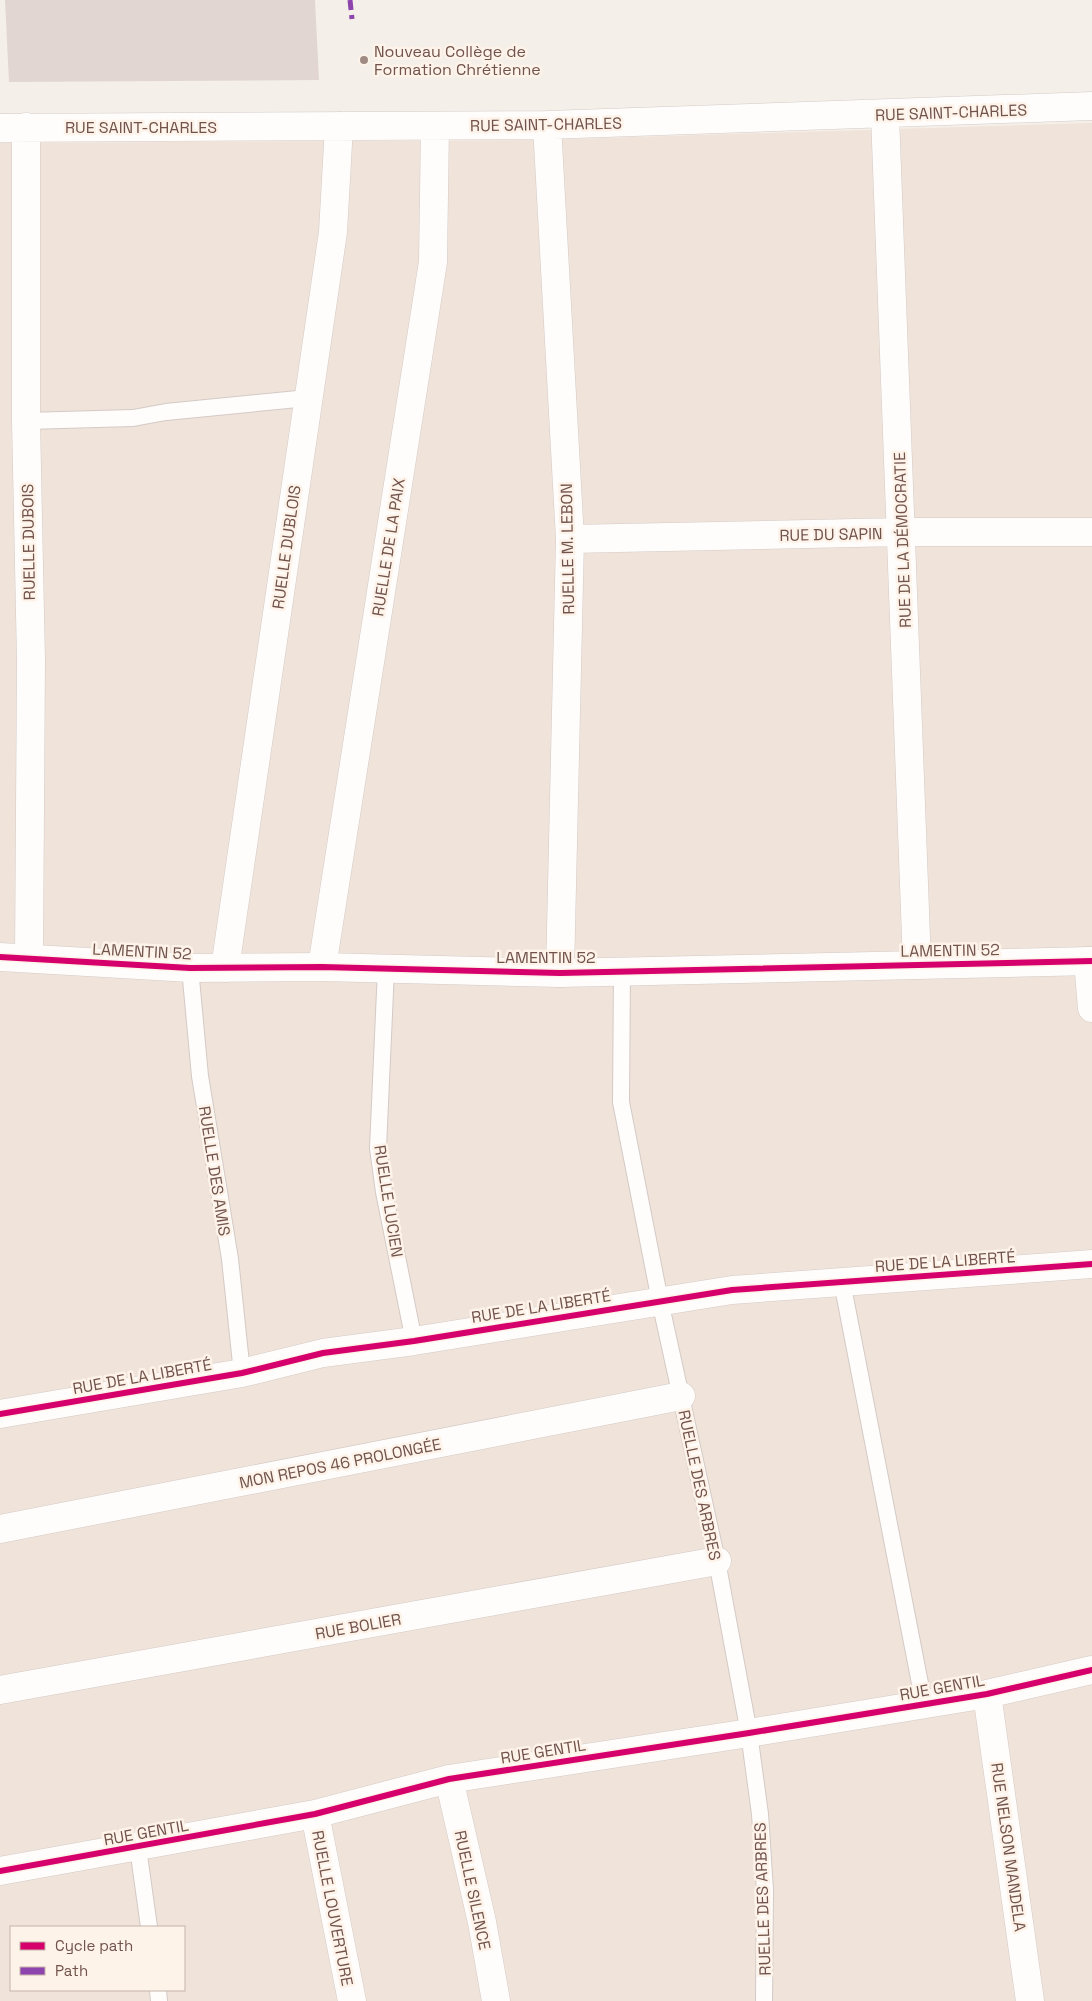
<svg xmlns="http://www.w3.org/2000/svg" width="1092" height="2001" font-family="'Space Grotesk',sans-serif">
<rect width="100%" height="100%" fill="#f5efe9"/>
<path fill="#f0e3d9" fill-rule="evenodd" d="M 1092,123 L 1092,2001 L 0,2001 L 0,143 L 538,140 ZM 11,1927 L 184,1927 L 184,1990 L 11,1990 Z"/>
<path fill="#e1d6d1" d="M 5,0 L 315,0 L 319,80 L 9,82 Z"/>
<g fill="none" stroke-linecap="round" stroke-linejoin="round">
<defs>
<path id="service" d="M 26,421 L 133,418 L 166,412 L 308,398
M 190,968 L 200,1076 L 230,1259 L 242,1373
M 386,969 L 378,1148 L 384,1192 L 414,1341
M 622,971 L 621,1102 L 660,1301 L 717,1561 L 749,1733 L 760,1814 L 765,1890 L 764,2001
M 842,1282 L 924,1704
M 138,1848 L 149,1927
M 158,1990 L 159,2001"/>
<path id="minor" d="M 885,115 L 917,964
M 547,125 L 570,539 L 560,973
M 26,127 L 26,421 L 31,661 L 29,958
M 0,128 L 547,125 L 1092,106
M 570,539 L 901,532 L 1092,532
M 1088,961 L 1092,1008
M 322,967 L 433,262 L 435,126
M 225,968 L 333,232 L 339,126
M 0,1414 L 242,1373 L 323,1353 L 414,1341 L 732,1290 L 1092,1264
M 0,1529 L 681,1396
M 0,1690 L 717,1561
M 987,1694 L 1030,2001
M 449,1779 L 482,1922 L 496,2001
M 315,1814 L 352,2001
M 0,1871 L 315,1814 L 449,1779 L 749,1733 L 987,1694 L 1092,1670"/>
<path id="tertiary" d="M 0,957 L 190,968 L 322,967 L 560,973 L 1092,961"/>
</defs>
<use href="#service" stroke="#d4cac6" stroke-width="18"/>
<use href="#minor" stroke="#d4cac6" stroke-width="29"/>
<use href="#tertiary" stroke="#d4cac6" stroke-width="29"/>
<use href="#service" stroke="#fefdfc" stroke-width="16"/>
<use href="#minor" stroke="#fefdfc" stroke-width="28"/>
<use href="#tertiary" stroke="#fefdfc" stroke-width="28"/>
<path stroke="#8e44ad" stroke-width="5" stroke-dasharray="10 5" stroke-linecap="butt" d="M 350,0 L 352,19"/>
<defs>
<path id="cycleway" d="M 0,957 L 190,968 L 322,967 L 560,973 L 1092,961
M 0,1414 L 242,1373 L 323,1353 L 414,1341 L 732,1290 L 1092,1264
M 0,1871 L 315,1814 L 449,1779 L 749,1733 L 987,1694 L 1092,1670"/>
</defs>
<use href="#cycleway" stroke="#fef3e9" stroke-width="9"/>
<use href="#cycleway" stroke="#d6006c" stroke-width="6"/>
</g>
<circle fill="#9f8a82" stroke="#fef3e9" stroke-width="2" cx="364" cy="60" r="5"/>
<g text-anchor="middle" stroke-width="5" stroke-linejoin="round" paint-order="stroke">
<g font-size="16" fill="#71534b" stroke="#fef3e9" text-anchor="start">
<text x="374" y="57">Nouveau Collège de<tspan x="374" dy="18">Formation Chrétienne</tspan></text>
</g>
<g font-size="16" fill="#71534b" stroke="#fef3e9">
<text transform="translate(951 112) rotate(-2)" y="6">RUE SAINT-CHARLES</text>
<text transform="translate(546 124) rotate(-1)" y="6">RUE SAINT-CHARLES</text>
<text x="141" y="133">RUE SAINT-CHARLES</text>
<text transform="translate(831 534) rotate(-1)" y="6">RUE DU SAPIN</text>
<text transform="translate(902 540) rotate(-92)" y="6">RUE DE LA DÉMOCRATIE</text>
<text transform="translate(28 542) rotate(-91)" y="6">RUELLE DUBOIS</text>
<text transform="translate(286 547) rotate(-82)" y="6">RUELLE DUBLOIS</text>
<text transform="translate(388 547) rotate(-81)" y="6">RUELLE DE LA PAIX</text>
<text transform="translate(567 549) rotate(-91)" y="6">RUELLE M. LEBON</text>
<text transform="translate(950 950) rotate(-1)" y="6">LAMENTIN 52</text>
<text transform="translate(142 951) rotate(3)" y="6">LAMENTIN 52</text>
<text x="546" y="963">LAMENTIN 52</text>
<text transform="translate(215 1171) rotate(81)" y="6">RUELLE DES AMIS</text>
<text transform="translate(389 1201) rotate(81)" y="6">RUELLE LUCIEN</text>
<text transform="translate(945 1261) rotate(-4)" y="6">RUE DE LA LIBERTÉ</text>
<text transform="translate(541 1306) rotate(-9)" y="6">RUE DE LA LIBERTÉ</text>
<text transform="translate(142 1376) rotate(-10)" y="6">RUE DE LA LIBERTÉ</text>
<text transform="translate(340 1463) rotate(-11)" y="6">MON REPOS 46 PROLONGÉE</text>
<text transform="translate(700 1485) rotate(78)" y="6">RUELLE DES ARBRES</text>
<text transform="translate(358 1626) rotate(-10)" y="6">RUE BOLIER</text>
<text transform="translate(942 1687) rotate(-10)" y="6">RUE GENTIL</text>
<text transform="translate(543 1751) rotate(-9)" y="6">RUE GENTIL</text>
<text transform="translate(146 1832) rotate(-10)" y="6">RUE GENTIL</text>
<text transform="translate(1009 1847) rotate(82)" y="6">RUE NELSON MANDELA</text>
<text transform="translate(473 1890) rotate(78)" y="6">RUELLE SILENCE</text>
<text transform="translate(762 1899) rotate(-92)" y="6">RUELLE DES ARBRES</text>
<text transform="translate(333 1908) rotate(79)" y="6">RUELLE LOUVERTURE</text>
</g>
</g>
<rect x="10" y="1926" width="175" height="65" fill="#fef3e9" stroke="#c6b3aa"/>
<rect x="20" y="1942" width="25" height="8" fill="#d6006c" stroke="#c6b3aa"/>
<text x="55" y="1951" font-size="15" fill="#71534b">Cycle path</text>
<rect x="20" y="1967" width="25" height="8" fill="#8e44ad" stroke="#c6b3aa"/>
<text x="55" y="1976" font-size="15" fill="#71534b">Path</text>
</svg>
